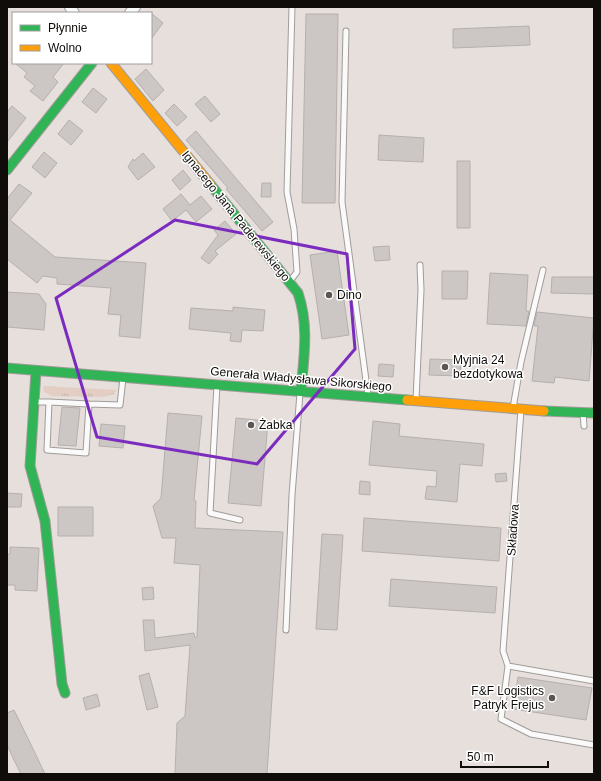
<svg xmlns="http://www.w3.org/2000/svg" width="601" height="781" font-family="Helvetica,sans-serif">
<defs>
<pattern id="grass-tufts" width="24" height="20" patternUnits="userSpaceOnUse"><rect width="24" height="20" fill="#e4cec3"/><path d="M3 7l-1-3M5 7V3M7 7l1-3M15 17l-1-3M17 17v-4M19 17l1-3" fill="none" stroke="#c3b0a6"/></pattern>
</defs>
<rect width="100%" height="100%" fill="#e6dfdc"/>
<path fill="url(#grass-tufts)" d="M 43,386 L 117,390 L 114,394 L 104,397 L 52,396 L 44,392 Z"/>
<path fill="#ccc7c5" stroke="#b5b0ae" d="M 151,13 L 163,23 L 151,39 Z
M 306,14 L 338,14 L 335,203 L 302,203 Z
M 529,26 L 530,45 L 453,48 L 453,29 Z
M 15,63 L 64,63 L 53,77 L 58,82 L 43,101 L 30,91 L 35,86 L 24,77 L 27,73 Z
M 146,69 L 164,90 L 153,101 L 135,79 Z
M 93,88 L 107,99 L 96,113 L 82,102 Z
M 205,96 L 220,114 L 211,122 L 195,104 Z
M 174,104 L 187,117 L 177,126 L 165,113 Z
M 12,106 L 26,118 L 7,142 L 7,112 Z
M 69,120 L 83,131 L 71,145 L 58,134 Z
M 196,131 L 273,222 L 262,231 L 226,189 L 228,188 L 186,140 Z
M 379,135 L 424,138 L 423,162 L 378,160 Z
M 44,152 L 57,163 L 45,178 L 32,167 Z
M 143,153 L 155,167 L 138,180 L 128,167 L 133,159 L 134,161 Z
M 457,161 L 470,161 L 470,228 L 457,228 Z
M 183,170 L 191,180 L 180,190 L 172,180 Z
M 262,183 L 271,183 L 271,197 L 261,197 Z
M 19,184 L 32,193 L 10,220 L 55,257 L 146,263 L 140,338 L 119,336 L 121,315 L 108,314 L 111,288 L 57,284 L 57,278 L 43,276 L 37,283 L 7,259 L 7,199 Z
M 181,194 L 190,205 L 201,196 L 212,209 L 196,222 L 186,210 L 172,221 L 163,209 Z
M 225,221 L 236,234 L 215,251 L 218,254 L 209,264 L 201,258 L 218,235 L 214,230 Z
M 389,246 L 390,260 L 375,261 L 373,247 Z
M 337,251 L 349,335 L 322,339 L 310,255 Z
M 442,271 L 468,271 L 467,299 L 442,299 Z
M 490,273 L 528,275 L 526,311 L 529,311 L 526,326 L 487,324 Z
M 552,277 L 594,277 L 594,294 L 551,293 Z
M 7,292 L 39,294 L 46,304 L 44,330 L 7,327 Z
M 233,307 L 265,310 L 263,331 L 242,330 L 241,342 L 230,341 L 231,333 L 189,329 L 191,308 L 233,311 Z
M 537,312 L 594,318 L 589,381 L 555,377 L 554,383 L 532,381 L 538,326 L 534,326 Z
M 430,359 L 461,360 L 460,376 L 429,375 Z
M 379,364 L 394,365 L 393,377 L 378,376 Z
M 62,407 L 80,408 L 76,446 L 58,445 Z
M 168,413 L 202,416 L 194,500 L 196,501 L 195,528 L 283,532 L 267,774 L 175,774 L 177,723 L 185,716 L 190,645 L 145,651 L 143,620 L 154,620 L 155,638 L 194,633 L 195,638 L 197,637 L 200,565 L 174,563 L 176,538 L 162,538 L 153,506 L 161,498 Z
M 236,418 L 268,421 L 261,506 L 228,503 Z
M 373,421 L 400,424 L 399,436 L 484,444 L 482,466 L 460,464 L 457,502 L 425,499 L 427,486 L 436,487 L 437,471 L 369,465 Z
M 101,424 L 125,426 L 123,448 L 99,446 Z
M 506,473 L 507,481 L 496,482 L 495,474 Z
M 360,481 L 370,482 L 370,495 L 359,494 Z
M 7,493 L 22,494 L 21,507 L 7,507 Z
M 58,507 L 93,507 L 93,536 L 58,536 Z
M 364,518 L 501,528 L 499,561 L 362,551 Z
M 322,534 L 343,535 L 337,630 L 316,629 Z
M 10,547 L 39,548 L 37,591 L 15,590 L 15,585 L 7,585 L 7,554 L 10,554 Z
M 391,579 L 497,587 L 495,613 L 389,606 Z
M 153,587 L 154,599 L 143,600 L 142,588 Z
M 149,673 L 158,707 L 147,710 L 139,676 Z
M 518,677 L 592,688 L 586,720 L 513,709 Z
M 97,694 L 100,706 L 86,710 L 83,698 Z
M 14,710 L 34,751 L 45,774 L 21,774 L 14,760 L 7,745 L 7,713 Z"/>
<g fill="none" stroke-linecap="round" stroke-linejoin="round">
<defs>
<path id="lane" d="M 346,31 L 342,202 L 368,395
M 290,281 L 297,272 L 294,229 L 287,192 L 292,7
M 217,385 L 210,513 L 240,520
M 416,400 L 421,290 L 420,265
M 35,402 L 49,402 L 47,450 L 86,453 L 89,404 L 120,405 L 123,378
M 49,402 L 89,404
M 513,408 L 521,362 L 543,270
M 521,410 L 503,651 L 508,666 L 501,719 L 531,734 L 594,745
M 583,413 L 584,426
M 286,630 L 292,495 L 300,393
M 508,666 L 594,681"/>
<path id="street" d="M 70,7 L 74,13
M 130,13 L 135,7"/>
<path id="fast" d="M 7,170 L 92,63
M 210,184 L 298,293 C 309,325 304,357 301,390
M 7,368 L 407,400
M 36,371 L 30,466 L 45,521 L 62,684 L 65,693
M 544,411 L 594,413"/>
<path id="slow" d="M 111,63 L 210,184
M 407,400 L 544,411"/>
</defs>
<use href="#lane" stroke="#a19c99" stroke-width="7"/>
<use href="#street" stroke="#a19c99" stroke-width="12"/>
<use href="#fast" stroke="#a19c99" stroke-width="11"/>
<use href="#slow" stroke="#a19c99" stroke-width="11"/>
<use href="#lane" stroke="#fbfafa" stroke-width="5"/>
<use href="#street" stroke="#fbfafa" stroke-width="10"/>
<use href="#fast" stroke="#30b455" stroke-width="9"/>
<use href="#slow" stroke="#ff9f0a" stroke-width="9"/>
</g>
<path fill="none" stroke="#7b2cbf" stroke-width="3" stroke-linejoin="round" d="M 175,220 L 347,254 L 355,349 L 257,464 L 97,437 L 56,298 Z"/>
<g fill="#5b5654" stroke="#fff" stroke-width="1.5">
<circle cx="329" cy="295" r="4"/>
<circle cx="445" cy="367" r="4"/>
<circle cx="251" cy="425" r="4"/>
<circle cx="552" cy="698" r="4"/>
</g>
<g text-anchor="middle" stroke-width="3" stroke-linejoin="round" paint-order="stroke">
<g font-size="12" fill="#100c0a" stroke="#fff">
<text transform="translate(236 216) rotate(51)" y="4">Ignacego Jana Paderewskiego</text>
<text transform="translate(301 379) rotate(5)" y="4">Generała Władysława Sikorskiego</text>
<text transform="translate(513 530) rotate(-86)" y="4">Składowa</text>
</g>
<g font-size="12" fill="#100c0a" stroke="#fff" text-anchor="start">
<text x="337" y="299">Dino</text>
<text x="453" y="364">Myjnia 24<tspan x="453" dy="14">bezdotykowa</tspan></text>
<text x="259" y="429">Żabka</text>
<text x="544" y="695" text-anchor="end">F&amp;F Logistics<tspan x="544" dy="14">Patryk Frejus</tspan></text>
</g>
</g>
<rect width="601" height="781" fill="none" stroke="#100c0a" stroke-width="16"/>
<rect x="12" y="12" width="140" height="52" fill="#ffffff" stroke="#9f9e9d"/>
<rect x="20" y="25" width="20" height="6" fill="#30b455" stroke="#9f9e9d"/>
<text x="48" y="32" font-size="12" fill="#100c0a">Płynnie</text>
<rect x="20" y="45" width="20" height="6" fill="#ff9f0a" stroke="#9f9e9d"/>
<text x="48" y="52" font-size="12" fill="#100c0a">Wolno</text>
<path d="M461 761v6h87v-6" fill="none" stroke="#100c0a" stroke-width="2"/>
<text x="467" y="761" font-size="12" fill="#100c0a" stroke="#ffffff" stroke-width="3" paint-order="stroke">50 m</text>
</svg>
